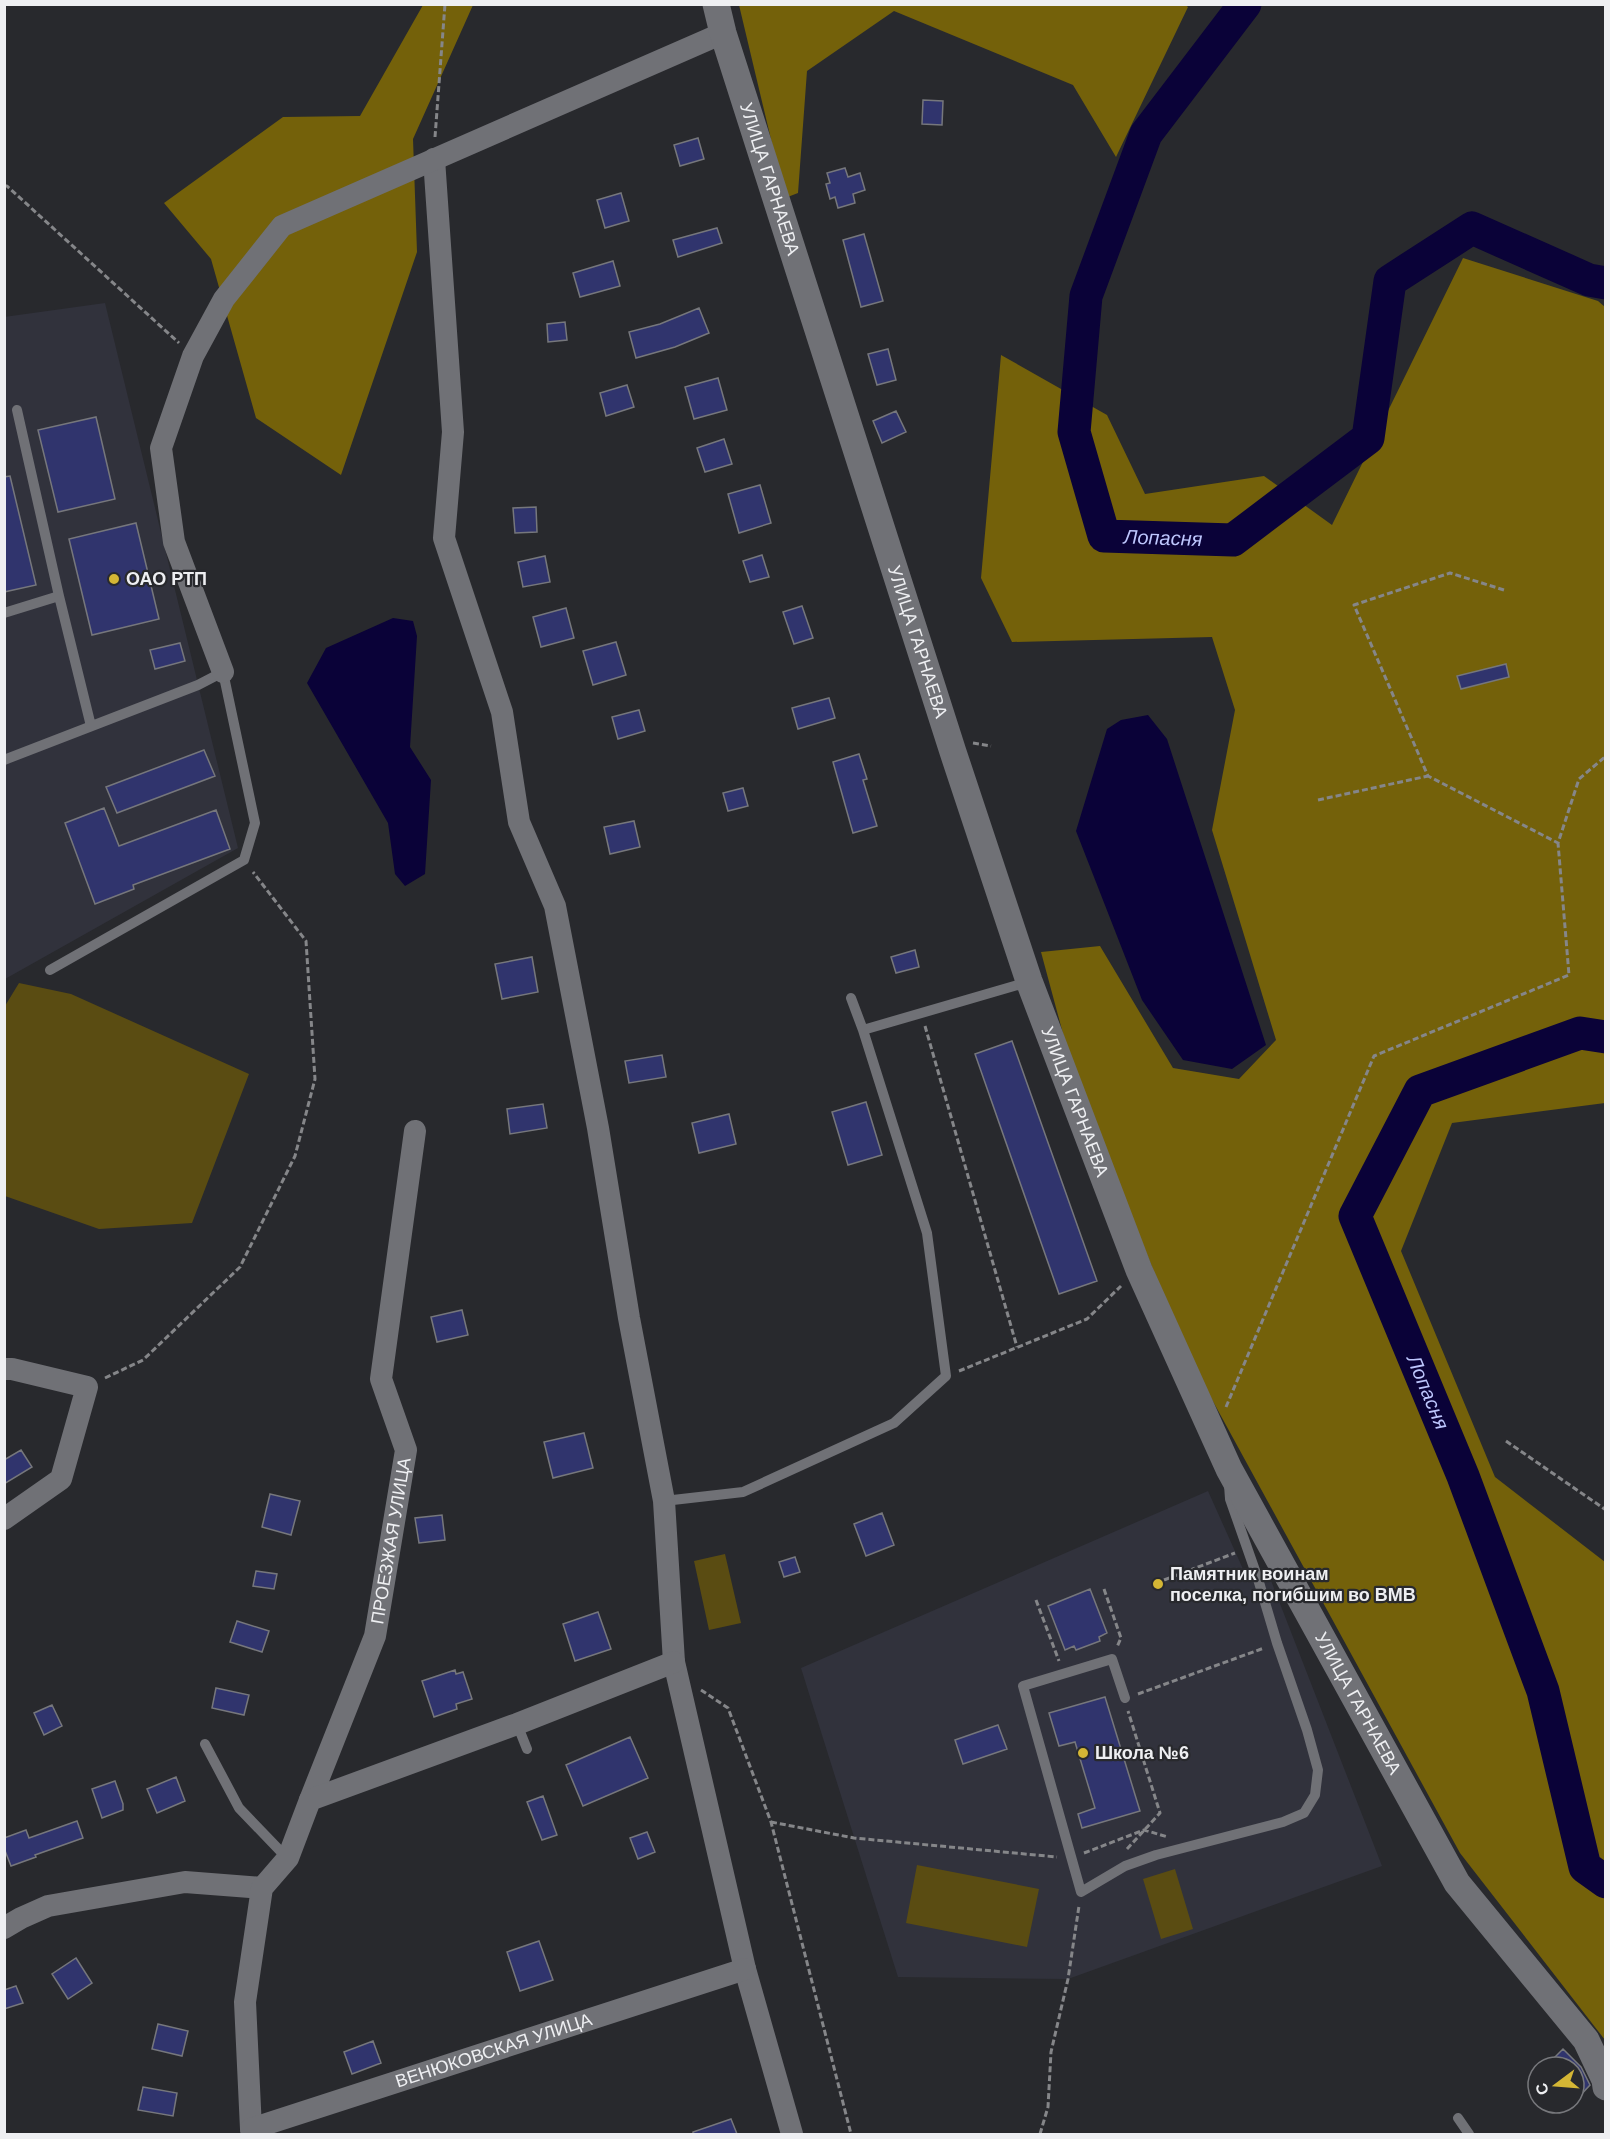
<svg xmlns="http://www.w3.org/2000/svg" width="1610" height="2139" font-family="Arial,sans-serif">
<rect width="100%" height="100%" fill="#28292d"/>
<path fill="#31323c" d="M 105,303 L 238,848 L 5,979 L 4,317 Z
M 1208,1491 L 1247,1578 L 1270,1578 L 1382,1866 L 1068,1979 L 898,1977 L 801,1668 Z"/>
<path fill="#5a4c12" d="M 19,983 L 71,994 L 249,1074 L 192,1223 L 99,1229 L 5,1196 L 5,1006 Z
M 725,1554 L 741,1623 L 709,1630 L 694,1561 Z
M 917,1865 L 1039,1889 L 1027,1947 L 906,1923 Z
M 1175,1869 L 1193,1929 L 1161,1939 L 1143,1879 Z"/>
<path fill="#74610a" d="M 1184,4 L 1188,7 L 1116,157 L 1073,85 L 894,11 L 807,71 L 798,193 L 785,198 L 739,5 Z
M 423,5 L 473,5 L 413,139 L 417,252 L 341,475 L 256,418 L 211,259 L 164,203 L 283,117 L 360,116 Z
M 1463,258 L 1598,301 L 1605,307 L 1605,1103 L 1452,1123 L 1401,1251 L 1495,1477 L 1605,1562 L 1605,2040 L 1460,1853 L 1186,1352 L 1072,1067 L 1041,952 L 1100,946 L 1173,1068 L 1239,1079 L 1276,1040 L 1212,830 L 1235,710 L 1212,637 L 1012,642 L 981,578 L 1001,355 L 1107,415 L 1145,494 L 1264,476 L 1332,525 Z"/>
<path fill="#0a0238" d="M 393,618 L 413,621 L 417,636 L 410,747 L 431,780 L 425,874 L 405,886 L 395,874 L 388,823 L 307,683 L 326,648 Z
M 1148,715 L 1167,739 L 1266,1045 L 1232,1069 L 1183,1060 L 1142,1000 L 1076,831 L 1107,729 L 1121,720 Z"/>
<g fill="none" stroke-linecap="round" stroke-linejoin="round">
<g stroke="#0a0238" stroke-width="33">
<path id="s1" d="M 1245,4 L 1146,134 L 1086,296 L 1074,432 L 1104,536 L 1233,540 L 1368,438 L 1390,281 L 1472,228 L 1589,280 L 1606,283"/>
<path id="s2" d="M 1606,1037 L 1580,1033 L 1420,1091 L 1355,1216 L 1463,1476 L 1543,1691 L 1585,1867 L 1606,1882"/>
</g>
</g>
<path fill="#30346d" stroke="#76777c" stroke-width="1.5" d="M 923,100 L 943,101 L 942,125 L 922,124 Z
M 698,138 L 704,159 L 680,166 L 674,145 Z
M 845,168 L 848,177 L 860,173 L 865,190 L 853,194 L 855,203 L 838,208 L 835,197 L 830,199 L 826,184 L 830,183 L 827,173 Z
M 621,193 L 629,221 L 605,228 L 597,200 Z
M 717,228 L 722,243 L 678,257 L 673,240 Z
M 864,234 L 883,301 L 861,307 L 843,240 Z
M 613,261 L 620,286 L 580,297 L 573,273 Z
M 699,308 L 709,333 L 675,347 L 636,358 L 629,332 L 660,324 Z
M 565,322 L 567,340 L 548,342 L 547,324 Z
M 888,349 L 896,380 L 877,385 L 868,354 Z
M 718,378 L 727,410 L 694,419 L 685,387 Z
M 627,385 L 634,407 L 606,416 L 600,393 Z
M 896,411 L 906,432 L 882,443 L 873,421 Z
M 96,417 L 115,499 L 58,512 L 38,430 Z
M 724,439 L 732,464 L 705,472 L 697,448 Z
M 10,476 L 36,585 L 4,592 L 4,477 Z
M 760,485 L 771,523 L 739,533 L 728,494 Z
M 536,507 L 537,532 L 515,533 L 513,508 Z
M 136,523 L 159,619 L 92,635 L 69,539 Z
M 762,555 L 769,577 L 750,582 L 743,561 Z
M 545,556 L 550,582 L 523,587 L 518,562 Z
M 802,606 L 813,638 L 794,644 L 783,612 Z
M 566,608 L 574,638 L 541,647 L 533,617 Z
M 616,642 L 626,675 L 593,685 L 583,651 Z
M 180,643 L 185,661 L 155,669 L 150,650 Z
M 1506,664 L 1509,677 L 1461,689 L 1457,676 Z
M 829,698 L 835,718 L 798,729 L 792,708 Z
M 639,710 L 645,731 L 618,739 L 612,717 Z
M 204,750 L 215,776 L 117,813 L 106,787 Z
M 859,754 L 867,779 L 863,780 L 877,826 L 853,833 L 833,762 Z
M 743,788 L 748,806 L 728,811 L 723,793 Z
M 104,808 L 119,846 L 216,810 L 230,849 L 133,885 L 134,889 L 95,904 L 65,823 Z
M 634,821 L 640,847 L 610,854 L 604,827 Z
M 915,950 L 919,967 L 896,973 L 891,957 Z
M 532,957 L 538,992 L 502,999 L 495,964 Z
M 1012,1041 L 1097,1281 L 1059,1294 L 975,1054 Z
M 662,1055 L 666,1077 L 629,1083 L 625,1061 Z
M 866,1102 L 882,1155 L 848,1165 L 832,1112 Z
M 543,1104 L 547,1128 L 510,1134 L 507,1109 Z
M 729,1114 L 736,1144 L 699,1153 L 692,1123 Z
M 462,1310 L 468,1335 L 437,1342 L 431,1317 Z
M 584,1433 L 593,1468 L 553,1478 L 544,1442 Z
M 21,1450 L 32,1467 L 4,1484 L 4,1460 Z
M 270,1494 L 300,1501 L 291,1535 L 262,1527 Z
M 882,1513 L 894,1545 L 866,1556 L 854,1524 Z
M 442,1515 L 445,1540 L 419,1543 L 415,1518 Z
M 795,1557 L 800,1572 L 784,1577 L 779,1562 Z
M 256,1571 L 277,1574 L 274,1589 L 253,1586 Z
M 1090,1589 L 1107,1633 L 1099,1637 L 1100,1641 L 1076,1650 L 1074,1646 L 1065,1650 L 1048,1606 Z
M 598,1612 L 611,1649 L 575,1661 L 563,1624 Z
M 237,1621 L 269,1631 L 262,1652 L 230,1642 Z
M 455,1670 L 456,1674 L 463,1672 L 472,1699 L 456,1704 L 457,1709 L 434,1717 L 422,1681 Z
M 216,1688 L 249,1695 L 244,1715 L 212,1708 Z
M 1105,1697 L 1140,1811 L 1082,1828 L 1078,1814 L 1095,1808 L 1075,1742 L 1059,1746 L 1049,1713 Z
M 52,1705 L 62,1726 L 44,1735 L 34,1713 Z
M 998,1725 L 1007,1749 L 963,1764 L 955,1740 Z
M 630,1737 L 648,1778 L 583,1806 L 566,1765 Z
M 176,1777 L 185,1801 L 157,1813 L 147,1789 Z
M 115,1781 L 123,1804 L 123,1810 L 102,1818 L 92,1789 Z
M 543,1796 L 557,1835 L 542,1840 L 527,1802 Z
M 77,1821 L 83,1838 L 35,1855 L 36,1857 L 11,1866 L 4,1848 L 4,1838 L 26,1830 L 29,1838 Z
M 647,1832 L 655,1852 L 638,1859 L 630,1838 Z
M 539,1941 L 553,1980 L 520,1991 L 507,1952 Z
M 76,1958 L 92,1983 L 68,1999 L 52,1974 Z
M 16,1986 L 23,2003 L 4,2009 L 4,1990 Z
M 158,2024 L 188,2031 L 182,2056 L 152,2049 Z
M 373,2041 L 381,2063 L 352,2074 L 344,2052 Z
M 1563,2049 L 1581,2067 L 1590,2085 L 1574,2102 L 1574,2067 L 1545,2067 Z
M 143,2087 L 177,2093 L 173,2116 L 138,2110 Z
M 731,2119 L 737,2134 L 693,2134 L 693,2132 Z"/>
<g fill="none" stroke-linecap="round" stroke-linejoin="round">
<path stroke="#858689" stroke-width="3" stroke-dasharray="6 3" stroke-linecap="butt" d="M 435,137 L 445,4
M 4,186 L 7,186 L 179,343
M 1504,590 L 1450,573 L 1354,605 L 1428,776 L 1558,843
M 973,743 L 991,746
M 1318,800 L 1428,776
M 925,1026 L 1017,1347
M 959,1371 L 1087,1319 L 1121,1286
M 105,1378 L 143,1360 L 240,1267 L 295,1156 L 315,1079 L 306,941 L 253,872
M 1226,1407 L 1374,1056 L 1569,975 L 1558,843 L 1579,779 L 1606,756
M 1506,1441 L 1606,1510
M 1164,1580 L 1235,1553
M 1104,1589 L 1121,1638 L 1117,1647
M 1036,1600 L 1059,1661
M 701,1690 L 728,1708 L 771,1822 L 851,2134
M 1138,1694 L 1264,1648
M 771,1822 L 854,1838 L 1057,1857
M 1127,1849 L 1160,1813 L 1128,1711
M 1084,1853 L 1144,1830 L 1168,1837
M 1040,2134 L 1048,2107 L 1051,2052 L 1068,1979 L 1079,1906"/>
<path stroke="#707176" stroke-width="10" d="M 17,410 L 59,596 L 91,726
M 4,613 L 59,596
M 4,760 L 198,685 L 223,672 L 255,823 L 244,860 L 50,970
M 851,998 L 863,1030
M 664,1501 L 743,1492 L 894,1423 L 946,1376 L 927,1233 L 863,1030 L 1028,982
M 1125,1698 L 1112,1659 L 1023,1686 L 1081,1892 L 1125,1866 L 1156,1855 L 1283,1822 L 1304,1813 L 1315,1795 L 1318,1770 L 1307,1730 L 1277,1643 L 1258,1579 L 1230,1499 L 1229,1485
M 517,1724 L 527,1749
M 205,1744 L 239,1808 L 287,1858
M 1458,2118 L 1469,2134"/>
<g stroke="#707176" stroke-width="22">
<path d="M 434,159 L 453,432 L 444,538 L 502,712 L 519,822 L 555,906 L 598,1128 L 629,1318 L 664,1501 L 674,1662 L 745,1969 L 792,2134"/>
<path d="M 223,672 L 174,542 L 161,448 L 193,356 L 224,299 L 282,226 L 723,33"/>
<path d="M 4,1369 L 12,1369 L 87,1387 L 61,1479 L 4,1519"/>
<path id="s3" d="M 310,1800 L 375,1636 L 406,1450 L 381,1379 L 415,1131"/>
<path d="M 4,1928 L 21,1918 L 48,1906 L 185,1882 L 262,1888"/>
<path d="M 251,2129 L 245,2002 L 262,1888 L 288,1858 L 310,1800 L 517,1724 L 674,1662"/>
<path id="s4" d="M 251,2129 L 745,1969"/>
</g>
<path stroke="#707176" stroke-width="27" id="s5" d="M 716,4 L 723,33 L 953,752 L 1029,981 L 1139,1270 L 1229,1469 L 1457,1883 L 1586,2040 L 1605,2080 L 1606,2087"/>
</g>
<g fill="#d4b635" stroke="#28292d" stroke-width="2">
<circle cx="114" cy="579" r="6"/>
<circle cx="1158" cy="1584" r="6"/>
<circle cx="1083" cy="1753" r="6"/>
</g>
<g text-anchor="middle" stroke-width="4.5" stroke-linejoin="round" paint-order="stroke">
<g font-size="18" fill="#eeeff2" stroke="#28292d">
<text dy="6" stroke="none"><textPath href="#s5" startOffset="183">УЛИЦА ГАРНАЕВА</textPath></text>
<text dy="6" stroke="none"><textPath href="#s5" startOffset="669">УЛИЦА ГАРНАЕВА</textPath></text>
<text dy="6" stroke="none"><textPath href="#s5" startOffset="1155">УЛИЦА ГАРНАЕВА</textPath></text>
<text dy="6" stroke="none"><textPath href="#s3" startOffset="273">ПРОЕЗЖАЯ УЛИЦА</textPath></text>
<text dy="6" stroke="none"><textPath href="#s5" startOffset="1821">УЛИЦА ГАРНАЕВА</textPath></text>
<text dy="6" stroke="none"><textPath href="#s4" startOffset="255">ВЕНЮКОВСКАЯ УЛИЦА</textPath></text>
</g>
<g font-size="18" font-weight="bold" fill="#eeeff2" stroke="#28292d" text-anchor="start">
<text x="126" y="585">ОАО РТП</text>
<text x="1170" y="1580">Памятник воинам<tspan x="1170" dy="21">поселка, погибшим во ВМВ</tspan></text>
<text x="1095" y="1759">Школа №6</text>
</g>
<g font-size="20" font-style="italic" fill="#bdc6fd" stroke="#28292d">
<text dy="7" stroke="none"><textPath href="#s1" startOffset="640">Лопасня</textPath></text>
<text dy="7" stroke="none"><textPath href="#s2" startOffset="528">Лопасня</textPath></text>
</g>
</g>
<rect width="1610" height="2139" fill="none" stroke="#eeeff2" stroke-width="12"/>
<g transform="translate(1556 2085) rotate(254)"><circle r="28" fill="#28292d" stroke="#77787c" stroke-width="1.5"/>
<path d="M0-4.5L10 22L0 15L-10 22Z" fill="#d4b635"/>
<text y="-9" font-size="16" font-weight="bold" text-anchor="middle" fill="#eeeff2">С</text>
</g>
</svg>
